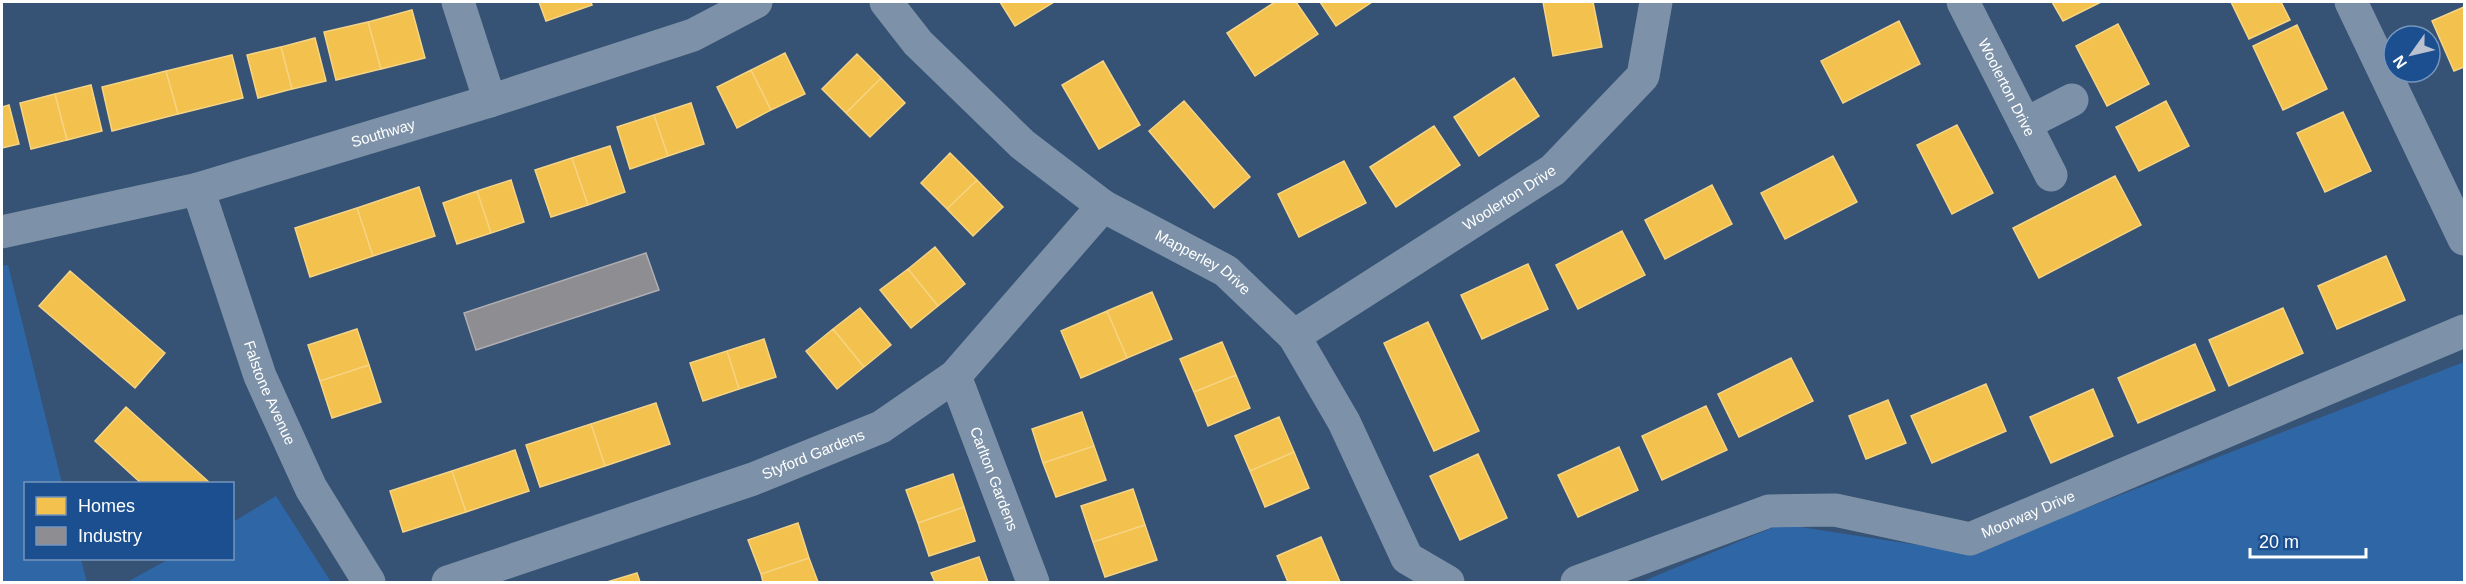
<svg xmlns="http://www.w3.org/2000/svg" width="2466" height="584" font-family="Arial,sans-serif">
<rect width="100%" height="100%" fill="#365274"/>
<path fill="#2f66a5" d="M 8,265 L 62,483 L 26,484 L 26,558 L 81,559 L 87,582 L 2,582 L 2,266 Z
M 2464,362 L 2464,582 L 1641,582 L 1781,524 L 1970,553 Z
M 276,496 L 331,582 L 127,582 L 169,559 L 232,558 L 233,522 Z"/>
<path fill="#f2c14e" stroke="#f6d483" stroke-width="1.5" d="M 539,2 L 591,2 L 592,5 L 546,21 Z
M 1000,2 L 1054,2 L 1015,26 Z
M 1275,2 L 1296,2 L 1318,34 L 1255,76 L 1227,33 Z
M 1320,2 L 1372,2 L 1336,26 Z
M 1543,2 L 1593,2 L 1602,47 L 1553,56 Z
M 2052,2 L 2101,2 L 2063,21 Z
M 2231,2 L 2281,2 L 2290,20 L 2249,39 Z
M 2464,7 L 2464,67 L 2454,71 L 2432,21 Z
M 412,10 L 425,58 L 381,69 L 368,22 Z
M 1899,21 L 1920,64 L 1843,103 L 1821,61 Z
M 368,22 L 381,69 L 336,80 L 324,32 Z
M 2118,24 L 2149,84 L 2107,106 L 2076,46 Z
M 2297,25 L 2327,89 L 2283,110 L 2253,46 Z
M 315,38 L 326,81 L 292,89 L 281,47 Z
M 281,47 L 292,89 L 258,98 L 247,55 Z
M 785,53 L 805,94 L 771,110 L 751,70 Z
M 857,54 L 881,78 L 846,113 L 822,89 Z
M 232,55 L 243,98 L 178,114 L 166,71 Z
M 1103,61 L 1140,125 L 1099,149 L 1062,85 Z
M 751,70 L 771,110 L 737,128 L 717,87 Z
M 166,71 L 178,114 L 112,131 L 102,87 Z
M 881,78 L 905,103 L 870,137 L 846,113 Z
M 1514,78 L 1539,116 L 1479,156 L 1454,117 Z
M 91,85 L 102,131 L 67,140 L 55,94 Z
M 55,94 L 67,140 L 31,149 L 20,103 Z
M 1184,101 L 1250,177 L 1214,208 L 1149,131 Z
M 2166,101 L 2189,146 L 2139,171 L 2116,127 Z
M 691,103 L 704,144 L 668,156 L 654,115 Z
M 9,105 L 19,144 L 2,148 L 2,107 Z
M 2343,112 L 2371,171 L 2325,192 L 2297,133 Z
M 654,115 L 668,156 L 630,169 L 617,127 Z
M 1957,125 L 1993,193 L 1952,214 L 1917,145 Z
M 1434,126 L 1460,165 L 1396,207 L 1370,167 Z
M 610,146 L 625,192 L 588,205 L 572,158 Z
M 950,153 L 977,180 L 947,209 L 921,183 Z
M 1833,156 L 1857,202 L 1785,239 L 1761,193 Z
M 572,158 L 588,205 L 551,217 L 535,170 Z
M 1344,161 L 1366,203 L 1299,237 L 1278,194 Z
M 2115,176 L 2141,225 L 2039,278 L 2013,228 Z
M 511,180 L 524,222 L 491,233 L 477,191 Z
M 977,180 L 1003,207 L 973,236 L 947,209 Z
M 1712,185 L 1732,224 L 1665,259 L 1645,220 Z
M 419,187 L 435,236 L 373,256 L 357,208 Z
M 477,191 L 491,233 L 457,244 L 443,203 Z
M 357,208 L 373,256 L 310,277 L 295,228 Z
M 1622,231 L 1645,275 L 1578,309 L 1556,265 Z
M 935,247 L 965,284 L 938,306 L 908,269 Z
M 2386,256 L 2405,300 L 2337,329 L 2318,286 Z
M 1528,264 L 1548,309 L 1482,339 L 1461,295 Z
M 908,269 L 938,306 L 911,328 L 880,290 Z
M 70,271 L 165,353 L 135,388 L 39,306 Z
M 1152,292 L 1172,339 L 1127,358 L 1107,311 Z
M 860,308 L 891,345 L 864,367 L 833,329 Z
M 2283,308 L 2303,353 L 2229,386 L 2209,340 Z
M 1107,311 L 1127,358 L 1081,378 L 1061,331 Z
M 1428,322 L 1479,431 L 1434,451 L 1384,343 Z
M 357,329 L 369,365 L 320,381 L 308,345 Z
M 833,329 L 864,367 L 837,389 L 806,351 Z
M 764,339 L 776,377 L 739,389 L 727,351 Z
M 1222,342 L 1236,375 L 1194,392 L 1180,359 Z
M 2195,344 L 2215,390 L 2138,423 L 2118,378 Z
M 727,351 L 739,389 L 703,401 L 690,363 Z
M 1791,358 L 1813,401 L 1739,437 L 1718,394 Z
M 369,365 L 381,402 L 332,418 L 320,381 Z
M 1236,375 L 1250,408 L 1208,426 L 1194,392 Z
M 1986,384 L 2006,431 L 1932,463 L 1911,416 Z
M 2093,389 L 2113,436 L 2051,463 L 2030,417 Z
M 1888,400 L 1906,443 L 1866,459 L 1849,416 Z
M 656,403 L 670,444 L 605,466 L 591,424 Z
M 1706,406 L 1727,450 L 1662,480 L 1642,436 Z
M 126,407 L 211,484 L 142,484 L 95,441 Z
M 1082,412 L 1094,446 L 1043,463 L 1032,429 Z
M 1279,417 L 1294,452 L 1250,471 L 1235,436 Z
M 591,424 L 605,466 L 540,487 L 526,445 Z
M 1094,446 L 1106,480 L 1056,497 L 1043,463 Z
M 1619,447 L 1638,490 L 1578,517 L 1558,475 Z
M 515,450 L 529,491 L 466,512 L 452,471 Z
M 1294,452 L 1309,488 L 1265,507 L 1250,471 Z
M 1478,454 L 1507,518 L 1460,540 L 1430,476 Z
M 452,471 L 466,512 L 403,532 L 390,491 Z
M 953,474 L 964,507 L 918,523 L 906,490 Z
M 1133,489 L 1145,525 L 1093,542 L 1081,506 Z
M 964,507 L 975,541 L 929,556 L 918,523 Z
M 798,523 L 809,558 L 761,574 L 748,540 Z
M 1145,525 L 1157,560 L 1105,577 L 1093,542 Z
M 1321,537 L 1340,582 L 1288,582 L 1277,556 Z
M 979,557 L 988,582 L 935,582 L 931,573 Z
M 809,558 L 818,582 L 763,582 L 761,574 Z
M 637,573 L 640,582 L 607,582 Z"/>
<path fill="#8d8d92" stroke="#afafb3" stroke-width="1.5" d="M 646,253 L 659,290 L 476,350 L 464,313 Z"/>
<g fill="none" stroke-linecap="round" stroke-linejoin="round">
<g stroke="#7d92a8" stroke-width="33">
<path d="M 458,2 L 490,101"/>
<path id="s1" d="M 886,2 L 918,43 L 1022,144 L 1103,206 L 1226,271 L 1294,336 L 1344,422 L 1407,558 L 1448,582"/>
<path id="s2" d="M 1963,2 L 2051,175"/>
<path d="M 2351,2 L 2464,239"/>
<path d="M 2025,124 L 2072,100"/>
<path id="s3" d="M 198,189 L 260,376 L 311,488 L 369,582"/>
<path id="s4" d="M 2,232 L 198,189 L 490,101 L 693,35 L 756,2"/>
<path id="s5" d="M 1294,336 L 1553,170 L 1643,76 L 1656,2"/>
<path id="s6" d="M 955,376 L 1033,582"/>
<path id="s7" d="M 448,582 L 753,479 L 881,427 L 955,376 L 1103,206"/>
<path id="s8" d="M 1577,582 L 1769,511 L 1835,510 L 1970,539 L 2464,331"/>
</g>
</g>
<g text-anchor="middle" stroke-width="6" stroke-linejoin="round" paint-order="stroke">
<g font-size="15" fill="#fff" stroke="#1b4f8f">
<text dy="5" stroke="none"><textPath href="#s2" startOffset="96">Woolerton Drive</textPath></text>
<text dy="5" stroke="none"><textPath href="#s4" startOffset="394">Southway</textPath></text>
<text dy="5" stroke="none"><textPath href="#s5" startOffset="256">Woolerton Drive</textPath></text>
<text dy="5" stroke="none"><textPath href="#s1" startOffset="414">Mapperley Drive</textPath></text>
<text dy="5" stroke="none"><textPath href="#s3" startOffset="216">Falstone Avenue</textPath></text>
<text dy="5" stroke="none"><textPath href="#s7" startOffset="387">Styford Gardens</textPath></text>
<text dy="5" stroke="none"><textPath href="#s6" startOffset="110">Carlton Gardens</textPath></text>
<text dy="5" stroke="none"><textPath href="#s8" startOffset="472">Moorway Drive</textPath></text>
</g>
</g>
<rect width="2466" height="584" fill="none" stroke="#ffffff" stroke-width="6"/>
<rect x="24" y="482" width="210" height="78" fill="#1b4f8f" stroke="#7695bc" stroke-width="1.5"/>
<rect x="36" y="497" width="30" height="18" fill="#f2c14e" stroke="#7695bc" stroke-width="1.5"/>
<text x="78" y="512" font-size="18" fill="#ffffff">Homes</text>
<rect x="36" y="527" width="30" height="18" fill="#8d8d92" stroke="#7695bc" stroke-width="1.5"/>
<text x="78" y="542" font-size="18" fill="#ffffff">Industry</text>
<g transform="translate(2412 54) rotate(236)"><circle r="28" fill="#1b4f8f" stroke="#7695bc" stroke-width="1.5"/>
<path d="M0-4.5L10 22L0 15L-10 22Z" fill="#b9c2ce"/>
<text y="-9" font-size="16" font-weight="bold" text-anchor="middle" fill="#ffffff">N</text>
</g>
<path d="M2250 548v9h116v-9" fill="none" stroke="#ffffff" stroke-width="3"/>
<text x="2259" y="548" font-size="18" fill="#ffffff" stroke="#1b4f8f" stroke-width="4.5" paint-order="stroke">20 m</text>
</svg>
